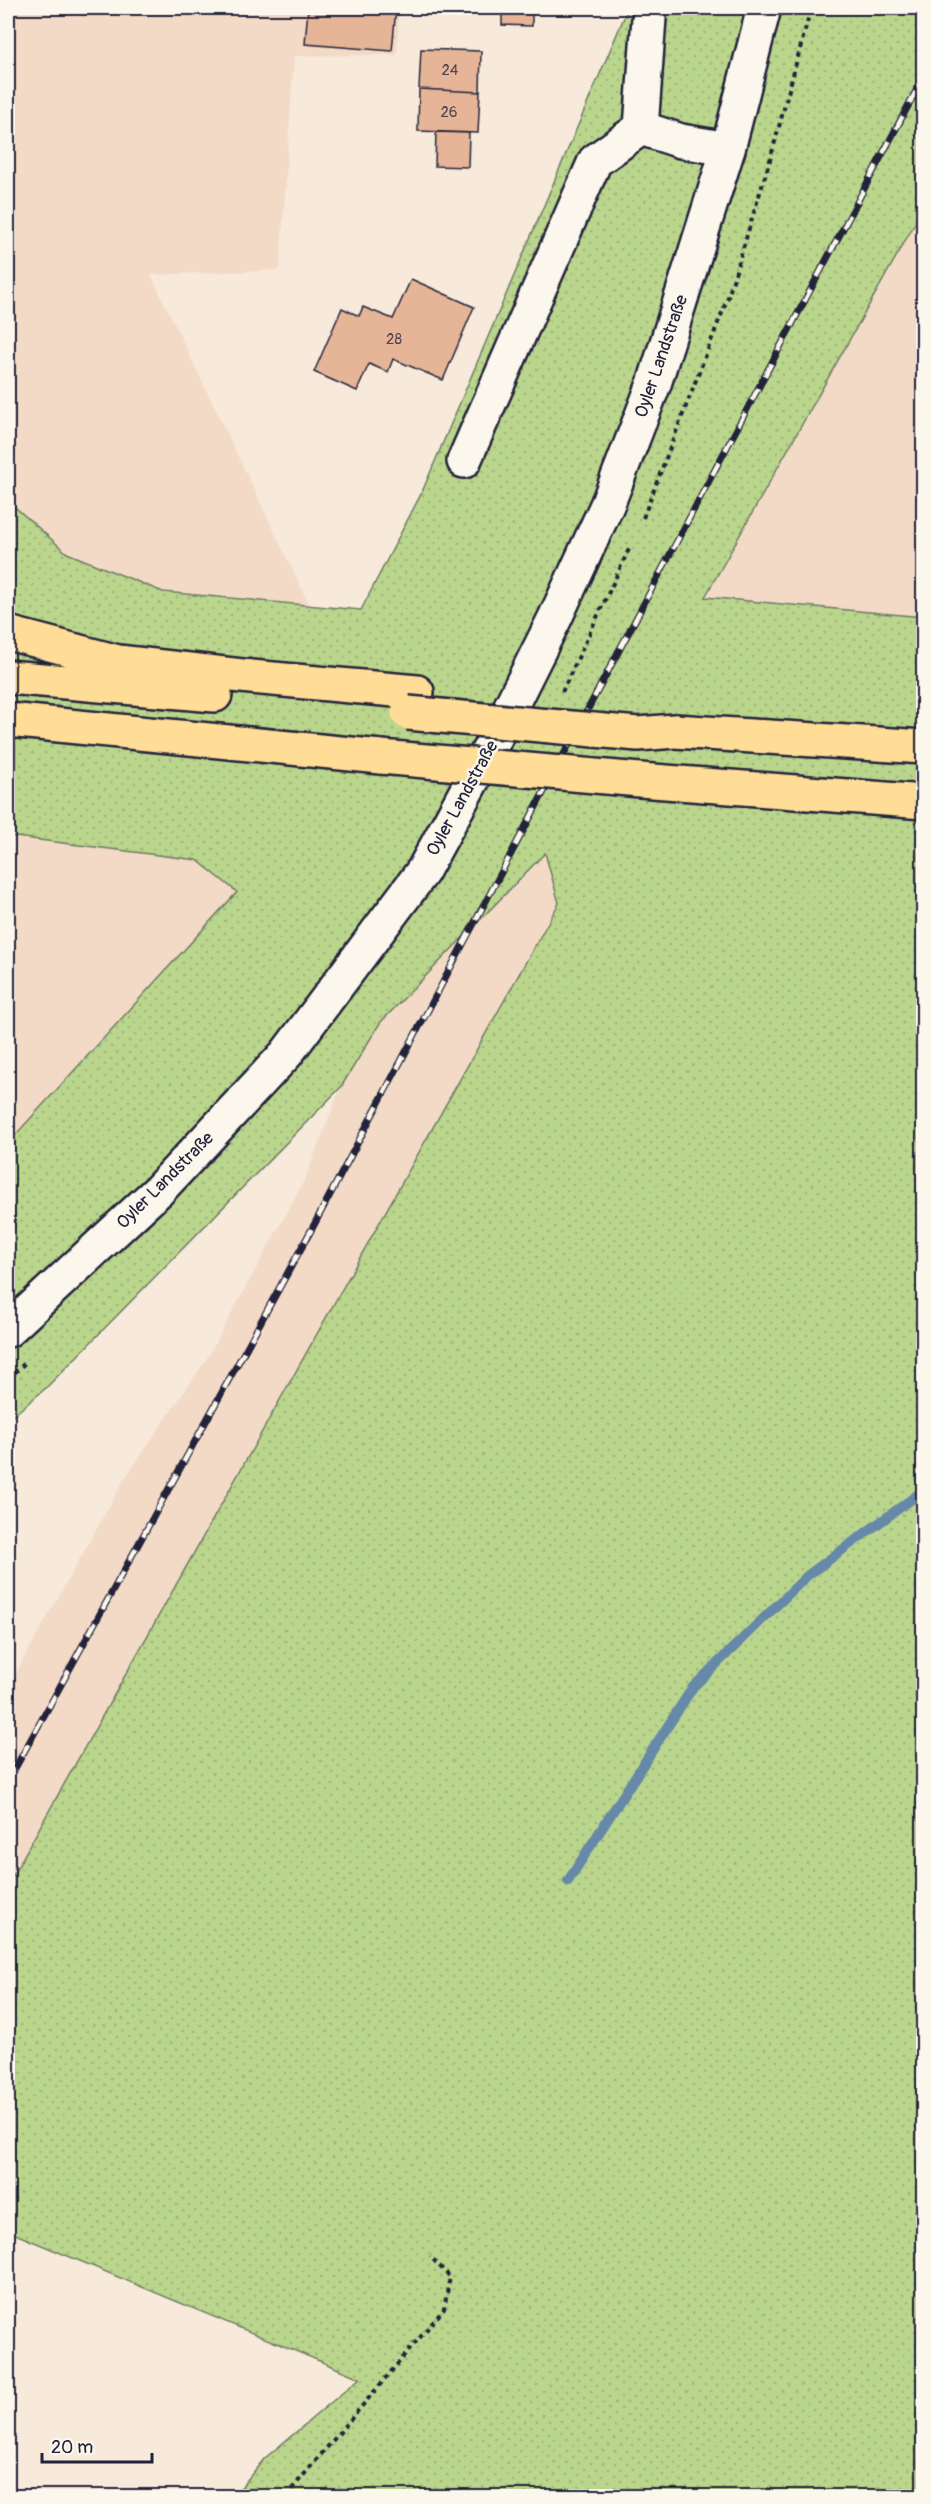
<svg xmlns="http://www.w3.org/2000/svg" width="931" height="2504" font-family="Pangolin,sans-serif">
<defs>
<pattern id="grass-dots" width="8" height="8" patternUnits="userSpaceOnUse" patternTransform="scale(1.5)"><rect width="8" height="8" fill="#bad58c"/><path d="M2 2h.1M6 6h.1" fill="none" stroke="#a0b77a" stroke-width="1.8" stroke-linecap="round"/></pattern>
</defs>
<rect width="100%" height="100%" fill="#f7eadb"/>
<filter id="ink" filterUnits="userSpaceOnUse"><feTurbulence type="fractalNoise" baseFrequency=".0167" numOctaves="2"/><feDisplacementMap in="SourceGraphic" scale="12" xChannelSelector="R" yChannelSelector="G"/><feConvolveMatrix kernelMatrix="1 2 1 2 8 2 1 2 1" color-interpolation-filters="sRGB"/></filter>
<g filter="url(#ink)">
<path fill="#f2dac7" d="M 19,8 L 399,8 L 397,55 L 294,56 L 280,270 L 151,275 L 310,606 L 163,592 L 67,553 L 8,501 L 8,26 Z
M 923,209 L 923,617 L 705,597 Z
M 8,836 L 197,860 L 237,892 L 8,1143 Z
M 546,853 L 559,902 L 8,1884 L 8,1687 L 125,1478 L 206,1360 L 304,1181 L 341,1087 L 380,1023 Z"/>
<path fill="url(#grass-dots)" stroke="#6e7c64" stroke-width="1.5" d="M 628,8 L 923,8 L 923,209 L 705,597 L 923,617 L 923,2496 L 234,2496 L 264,2459 L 360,2378 L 8,2231 L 8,1884 L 559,903 L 545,853 L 380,1023 L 341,1087 L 46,1388 L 8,1420 L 8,1143 L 237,892 L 197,860 L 8,836 L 8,501 L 67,553 L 163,592 L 361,610 L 422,492 Z"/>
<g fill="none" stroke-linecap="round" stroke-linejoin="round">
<path stroke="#6688a9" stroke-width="10" d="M 568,1881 L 693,1687 L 808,1575 L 924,1490"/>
</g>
<path fill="#e6b597" stroke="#22223b" stroke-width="1.5" d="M 308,8 L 396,8 L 392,51 L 305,44 Z
M 502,8 L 532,8 L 532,26 L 502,25 Z
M 421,49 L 481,51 L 480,92 L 419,89 Z
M 419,89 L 480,92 L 478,133 L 418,131 Z
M 436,132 L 469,133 L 468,167 L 435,166 Z
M 411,279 L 474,307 L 443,380 L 393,359 L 388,372 L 369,364 L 357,391 L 314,372 L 342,308 L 359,316 L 363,307 L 393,319 Z"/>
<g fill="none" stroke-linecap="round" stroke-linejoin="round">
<defs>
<path id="street" d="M 641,128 L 681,141 L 728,149
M 464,461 L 595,161 L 641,128 L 649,18"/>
<path id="secondary" d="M 8,1330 L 159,1190 L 286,1054 L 423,871 L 493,742 L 555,618 L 608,503 L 654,384 L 728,149 L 764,8"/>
<path id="highway" d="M 8,633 L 118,662 L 251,677 L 417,692
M 8,677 L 215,695
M 8,720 L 381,757
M 675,731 L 924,747
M 640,780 L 924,802"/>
</defs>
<use href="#street" stroke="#22223b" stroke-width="38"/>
<use href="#secondary" stroke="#22223b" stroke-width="38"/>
<use href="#highway" stroke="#22223b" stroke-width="38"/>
<path stroke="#22223b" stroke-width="4" stroke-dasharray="4.5 4.5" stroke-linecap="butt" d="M 643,518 L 728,297 L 770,160 L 811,8
M 562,692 L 630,547
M 8,1379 L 25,1363
M 286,2496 L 444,2309 L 450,2277 L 430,2256"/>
<use href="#street" stroke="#fbf7ec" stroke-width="33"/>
<use href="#secondary" stroke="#fbf7ec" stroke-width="33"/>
<use href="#highway" stroke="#ffdd96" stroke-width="33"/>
<defs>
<path id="rail" d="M 8,1781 L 314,1225 L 924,76"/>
</defs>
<use href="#rail" stroke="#22223b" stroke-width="7"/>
<use href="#rail" stroke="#fbf7ec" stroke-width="4.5" stroke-dasharray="14" stroke-linecap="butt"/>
<defs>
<path id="highway-bridge" d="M 408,713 L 638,734 L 675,731
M 381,757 L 640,780"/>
</defs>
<use href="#highway-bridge" stroke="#22223b" stroke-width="38" stroke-linecap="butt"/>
<use href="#highway-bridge" stroke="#ffdd96" stroke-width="33"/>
</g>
</g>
<g text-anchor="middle" stroke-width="5" stroke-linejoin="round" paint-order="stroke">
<g font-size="15" fill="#534752">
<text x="450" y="75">24</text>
<text x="449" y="117">26</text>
<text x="394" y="344">28</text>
</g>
<g font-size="18" fill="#22223b" stroke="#fbf7ec">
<text transform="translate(661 356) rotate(-71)" y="6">Oyler Landstraße</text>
<text transform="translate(462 798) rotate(-61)" y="6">Oyler Landstraße</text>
<text transform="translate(165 1180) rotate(-45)" y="6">Oyler Landstraße</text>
</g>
</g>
<rect width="931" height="2504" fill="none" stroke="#fbf7ec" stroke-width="30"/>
<rect x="15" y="15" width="901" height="2474" fill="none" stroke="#22223b" stroke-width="2" filter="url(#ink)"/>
<path d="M42 2453v9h110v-9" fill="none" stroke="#22223b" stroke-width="3"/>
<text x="51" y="2453" font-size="18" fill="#22223b" stroke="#fbf7ec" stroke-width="4.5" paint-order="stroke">20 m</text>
</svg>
